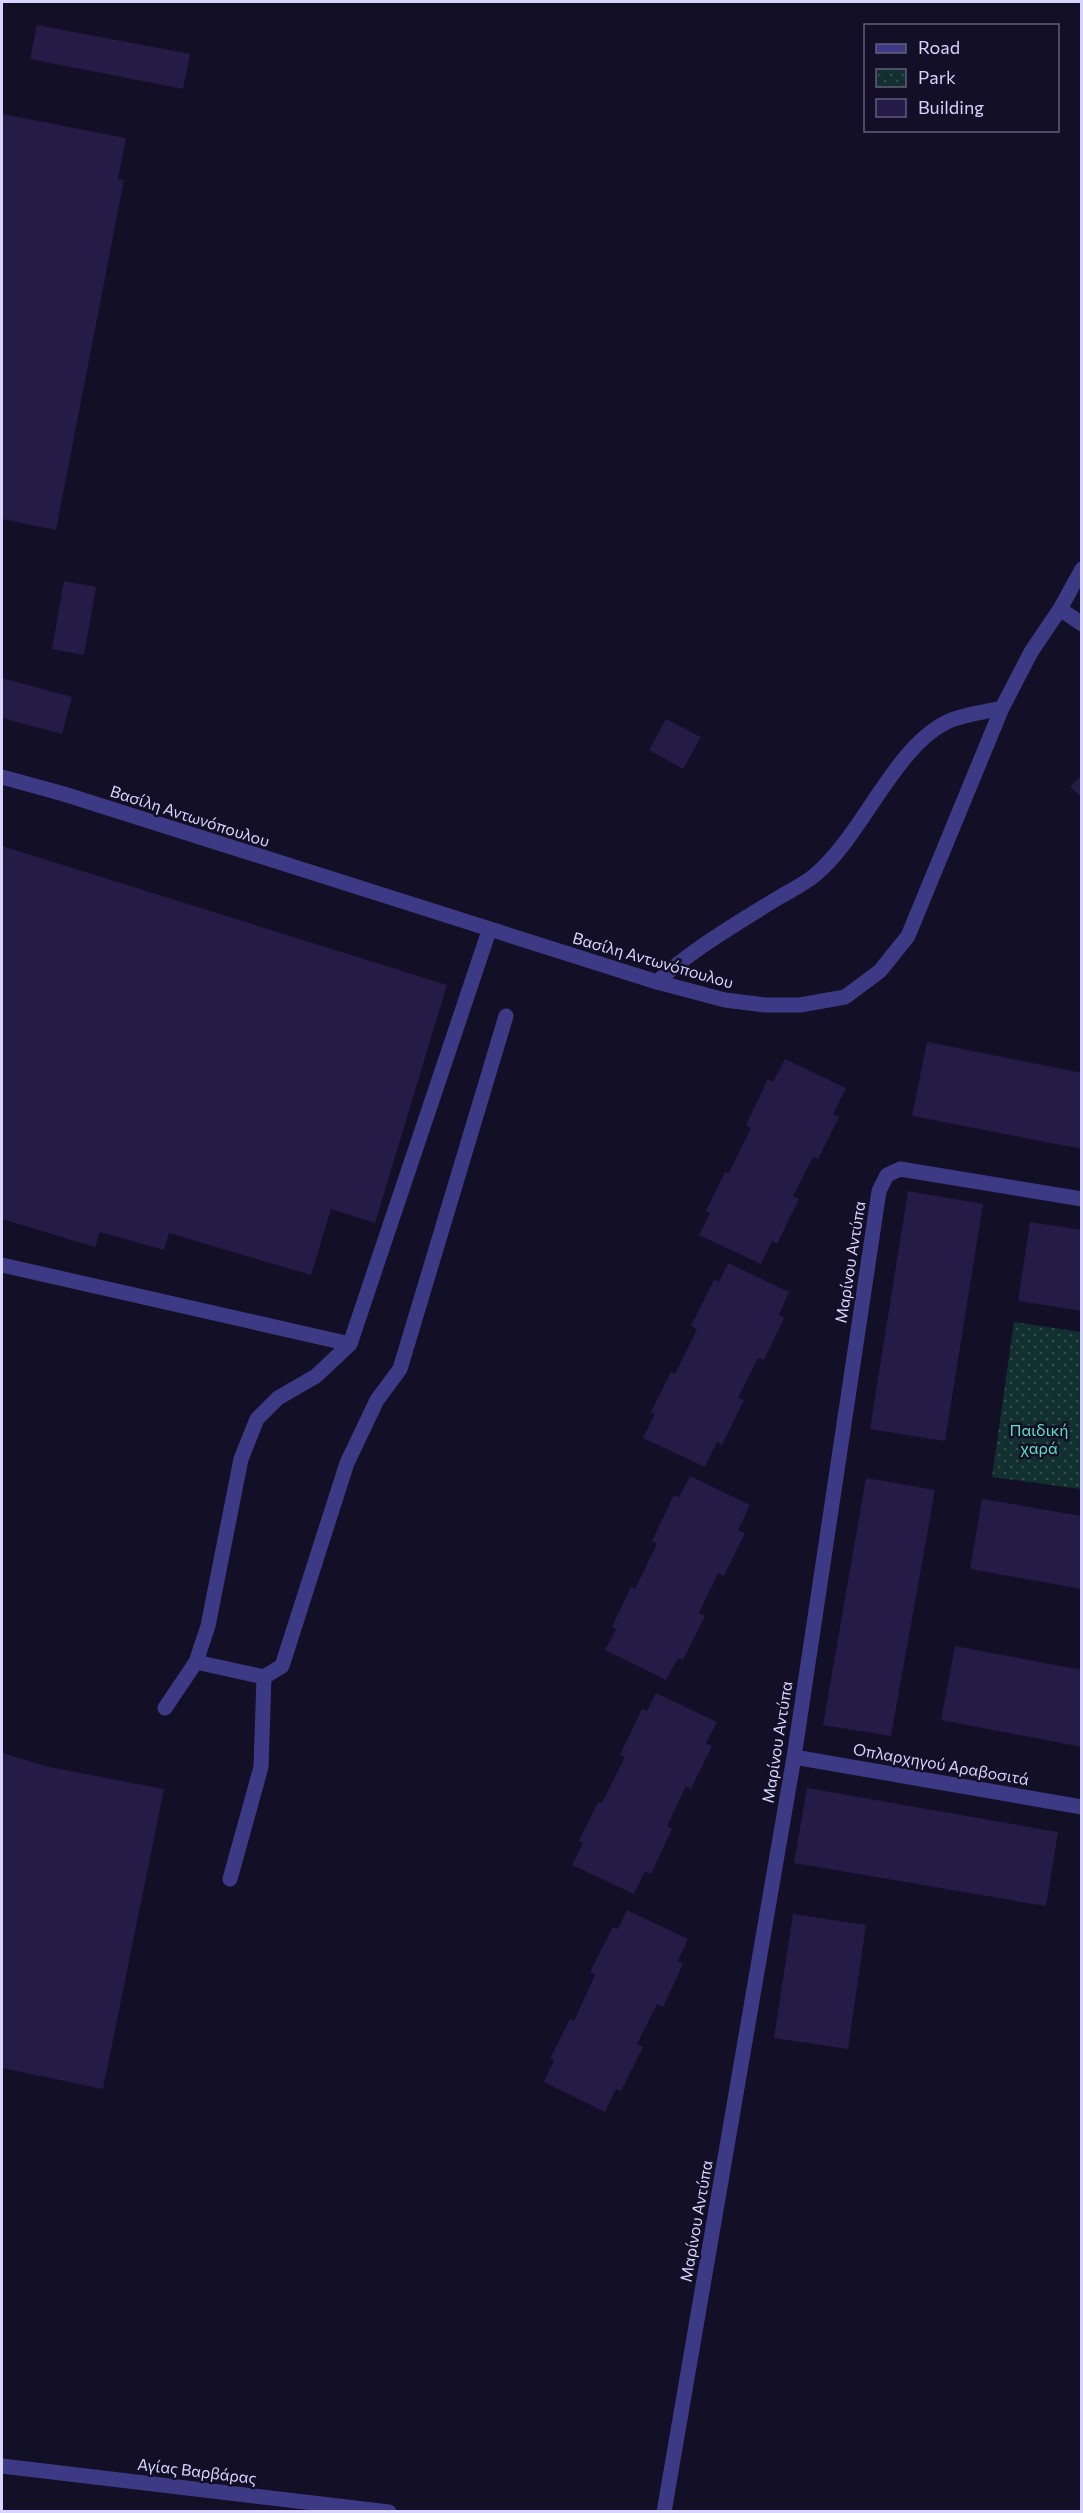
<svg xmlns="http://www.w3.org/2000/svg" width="1083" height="2513" font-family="Commissioner,sans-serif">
<defs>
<pattern id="park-dots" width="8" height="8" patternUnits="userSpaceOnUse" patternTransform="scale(1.5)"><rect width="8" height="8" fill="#12302f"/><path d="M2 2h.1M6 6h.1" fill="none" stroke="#344d4e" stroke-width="1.8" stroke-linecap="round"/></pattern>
</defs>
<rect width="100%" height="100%" fill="#130f26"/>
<path fill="url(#park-dots)" d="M 1014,1322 L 1081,1332 L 1081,1489 L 992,1477 Z"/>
<path fill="#241b47" d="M 37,25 L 190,54 L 183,89 L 30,59 Z
M 2,114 L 126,138 L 118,179 L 124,180 L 56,530 L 2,519 Z
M 64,581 L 96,587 L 84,655 L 52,649 Z
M 2,678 L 72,697 L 62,734 L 2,718 Z
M 666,719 L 701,737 L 683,769 L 649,750 Z
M 1082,775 L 1082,798 L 1070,787 Z
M 2,846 L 447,985 L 375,1223 L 331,1209 L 311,1275 L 169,1233 L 164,1250 L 100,1232 L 95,1247 L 2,1219 Z
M 927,1042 L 1082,1073 L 1082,1149 L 912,1116 Z
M 785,1059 L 846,1088 L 833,1114 L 839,1117 L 818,1159 L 813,1157 L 793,1196 L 799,1199 L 777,1244 L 772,1241 L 761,1264 L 699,1235 L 710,1213 L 706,1211 L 725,1172 L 729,1173 L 751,1128 L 746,1125 L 768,1079 L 773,1082 Z
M 908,1191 L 983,1204 L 945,1441 L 870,1429 Z
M 1030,1222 L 1082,1230 L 1082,1311 L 1018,1301 Z
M 728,1263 L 789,1292 L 779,1315 L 784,1318 L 764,1360 L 758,1358 L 738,1398 L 744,1400 L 722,1445 L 717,1442 L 705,1467 L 643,1438 L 655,1414 L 651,1412 L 671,1372 L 675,1374 L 697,1329 L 691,1326 L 714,1280 L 719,1282 Z
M 690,1476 L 750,1505 L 738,1530 L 745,1533 L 724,1576 L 718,1573 L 699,1613 L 705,1616 L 683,1660 L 678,1658 L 666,1680 L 605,1650 L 616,1629 L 612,1627 L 631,1587 L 635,1589 L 657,1544 L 652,1541 L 674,1495 L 679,1497 Z
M 866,1478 L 935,1490 L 891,1736 L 823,1725 Z
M 982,1499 L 1082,1516 L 1082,1589 L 970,1569 Z
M 955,1646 L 1082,1670 L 1082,1747 L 941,1720 Z
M 656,1693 L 717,1722 L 706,1743 L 712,1746 L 691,1789 L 686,1786 L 667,1826 L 672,1829 L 651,1874 L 645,1871 L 634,1894 L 572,1865 L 583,1843 L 579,1841 L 598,1802 L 602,1803 L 625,1757 L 620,1755 L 642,1709 L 647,1711 Z
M 2,1753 L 49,1767 L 164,1789 L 103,2089 L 2,2068 Z
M 807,1788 L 1058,1832 L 1046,1906 L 794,1863 Z
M 627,1910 L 688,1939 L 678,1961 L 683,1964 L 663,2007 L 657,2004 L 637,2044 L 643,2047 L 621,2091 L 616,2089 L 605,2112 L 544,2082 L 554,2060 L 550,2059 L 570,2019 L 574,2021 L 595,1975 L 590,1972 L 613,1927 L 618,1929 Z
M 793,1914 L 866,1925 L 848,2049 L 774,2038 Z"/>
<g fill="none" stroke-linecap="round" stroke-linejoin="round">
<path stroke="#3d3a85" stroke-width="15" d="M 657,982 C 691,950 733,926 773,901 C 786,893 803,885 815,875 C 863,835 895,745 949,721 C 965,714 985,712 1002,708
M 2,1265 L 350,1344
M 196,1662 L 264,1677 L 282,1666 L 347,1463 L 377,1400 L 400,1369 L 506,1016
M 165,1708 L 196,1662 L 208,1626 L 241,1459 L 257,1419 L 278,1398 L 316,1376 L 350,1344 L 489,931
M 230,1879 L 261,1767 L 264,1677"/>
<path stroke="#3d3a85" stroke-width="15" d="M 1060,609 L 1082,569
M 2,777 L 64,794 L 657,982 L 725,1000 L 765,1005 L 800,1005 L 845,997 L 880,971 L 908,936 L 1002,708 L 1031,652 L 1060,609 L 1082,624
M 794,1757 L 1082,1807
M 2,2466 L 389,2512
M 664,2512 L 794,1757 L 879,1191 L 887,1175 L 900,1169 L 1082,1199"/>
</g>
<g text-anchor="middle" stroke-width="5" stroke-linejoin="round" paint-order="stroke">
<g font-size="16" fill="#d9d4ff" stroke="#130f26">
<text transform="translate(190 816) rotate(18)" y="6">Βασίλη Αντωνόπουλου</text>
<text transform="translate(653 960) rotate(16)" y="6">Βασίλη Αντωνόπουλου</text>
<text transform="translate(850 1262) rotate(-81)" y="6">Μαρίνου Αντύπα</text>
<text transform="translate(777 1742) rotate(-81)" y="6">Μαρίνου Αντύπα</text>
<text transform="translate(941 1764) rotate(10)" y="6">Οπλαρχηγού Αραβοσιτά</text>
<text transform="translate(696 2221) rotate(-80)" y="6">Μαρίνου Αντύπα</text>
<text transform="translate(197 2471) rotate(7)" y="6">Αγίας Βαρβάρας</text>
</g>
<g font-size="16" fill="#5fe0c0" stroke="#130f26">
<text x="1039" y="1436">Παιδική<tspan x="1039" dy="18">χαρά</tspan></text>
</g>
</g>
<rect width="1083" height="2513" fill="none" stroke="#d9d4ff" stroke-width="6"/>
<rect x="864" y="24" width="195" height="108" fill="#130f26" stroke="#625e7d" stroke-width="1.5"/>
<rect x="876" y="44" width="30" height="9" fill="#3d3a85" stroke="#625e7d" stroke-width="1.5"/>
<text x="918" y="54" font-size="18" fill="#d9d4ff">Road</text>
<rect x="876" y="69" width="30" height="18" fill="url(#park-dots)" stroke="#625e7d" stroke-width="1.5"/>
<text x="918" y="84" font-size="18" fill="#d9d4ff">Park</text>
<rect x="876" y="99" width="30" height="18" fill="#241b47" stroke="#625e7d" stroke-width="1.5"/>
<text x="918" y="114" font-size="18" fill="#d9d4ff">Building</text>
</svg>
